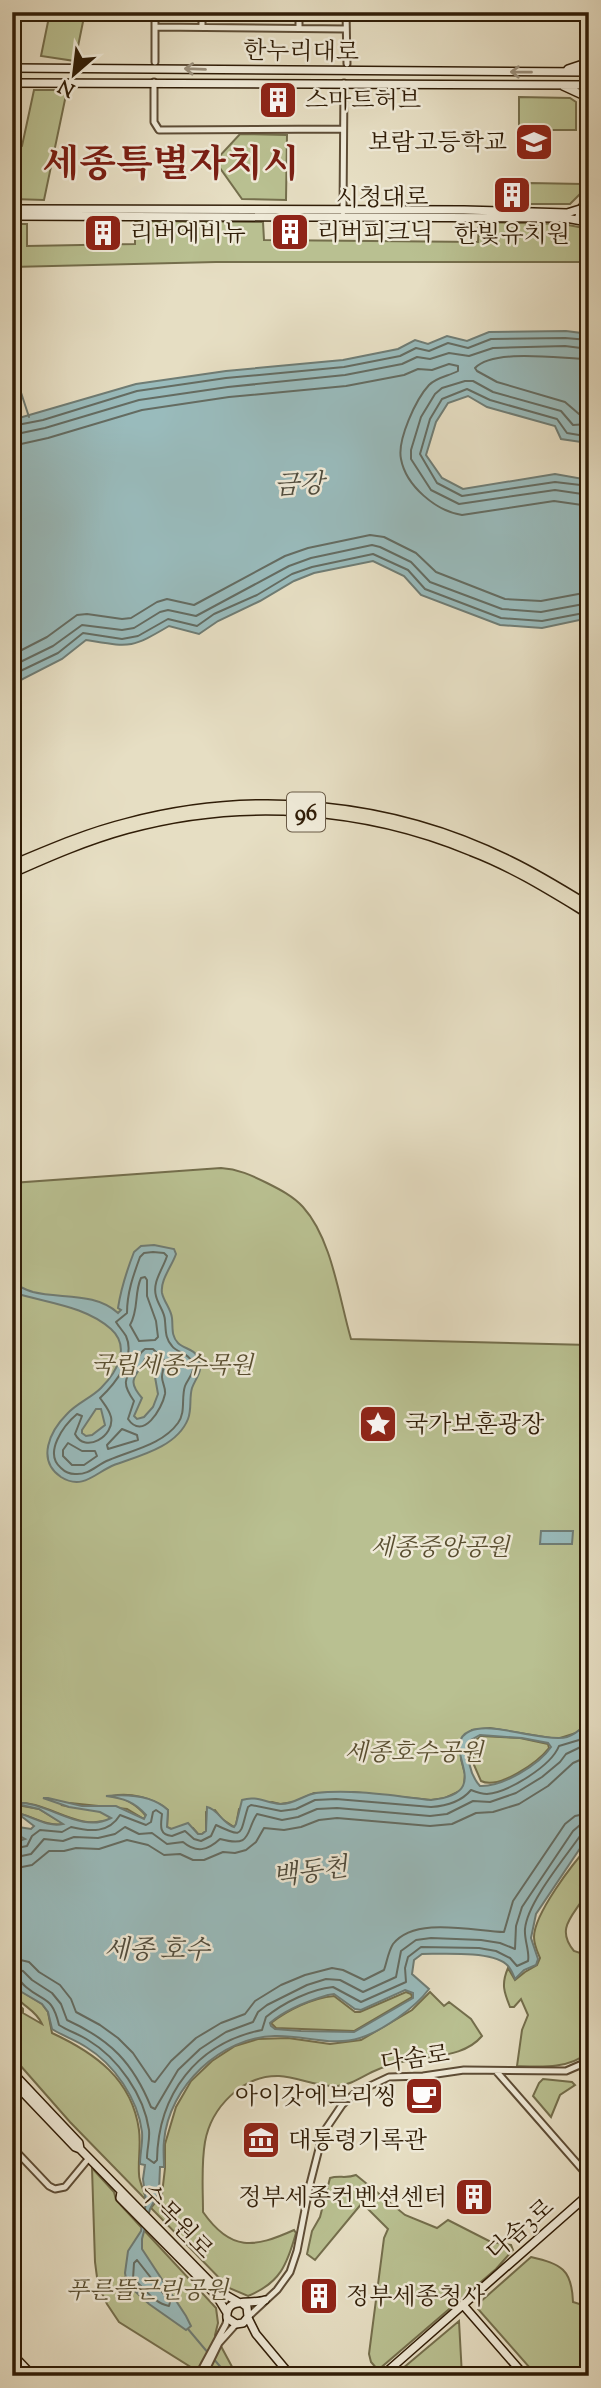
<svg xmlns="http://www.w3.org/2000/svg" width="601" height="2388" font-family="'Sorts Mill Goudy','Noto Serif KR',serif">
<rect width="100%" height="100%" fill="#e6dec3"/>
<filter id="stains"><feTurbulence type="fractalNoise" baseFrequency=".00286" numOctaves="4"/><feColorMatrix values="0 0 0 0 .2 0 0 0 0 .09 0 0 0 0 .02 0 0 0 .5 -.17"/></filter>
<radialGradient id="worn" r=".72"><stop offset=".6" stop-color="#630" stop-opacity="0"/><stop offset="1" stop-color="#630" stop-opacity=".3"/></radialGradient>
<path fill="#b9c091" stroke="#746e4c" stroke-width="2" d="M 50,12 L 85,12 L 75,61 L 41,56 Z
M 34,90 L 67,90 L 44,200 L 12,199 L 12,154 L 22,146 Z
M 519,97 L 570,98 L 576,102 L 576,130 L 535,130 L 519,125 Z
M 240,134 L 287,135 L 286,200 L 242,199 L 215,161 Z
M 529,183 L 582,184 L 582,192 L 570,204 L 530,204 Z
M 135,221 L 263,222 L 264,240 L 478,242 L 479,222 L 563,224 L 589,229 L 589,262 L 216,262 L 12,267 L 12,224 L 27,224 L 27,246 L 135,244 Z
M 221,1168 C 238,1169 251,1175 267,1183 C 279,1189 293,1196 303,1207 C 332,1239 339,1298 351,1339 L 589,1345 L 589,1722 L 576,1733 L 557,1739 L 490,1728 L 472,1730 L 461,1759 L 465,1774 L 464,1785 L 462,1790 L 445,1798 L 431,1800 L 353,1792 L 314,1793 L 294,1802 L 280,1804 L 272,1802 L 239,1809 L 236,1825 L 234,1827 L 222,1819 L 215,1810 L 206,1812 L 206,1831 L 202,1834 L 198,1834 L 193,1828 L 171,1829 L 167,1827 L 168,1810 C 154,1798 129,1792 112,1796 C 126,1798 137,1805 146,1816 L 144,1819 L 127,1809 L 70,1803 L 61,1805 C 77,1809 99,1806 112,1819 C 76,1833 48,1799 12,1803 L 12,1183 Z
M 481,1736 L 520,1738 L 548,1744 L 549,1748 C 538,1762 499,1790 481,1781 L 474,1765 L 472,1743 Z
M 12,1804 L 39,1809 L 64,1824 C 45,1827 30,1814 12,1812 Z
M 589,1846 C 589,1859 592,1879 587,1891 C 578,1913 553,1926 574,1951 L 589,1956 L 589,2052 C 569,2069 542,2067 517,2066 L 522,2030 L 528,2015 L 521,1999 L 514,2007 L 510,2007 C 504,1992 501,1984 508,1968 L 515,1980 L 525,1972 L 537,1965 L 540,1958 C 537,1951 534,1945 534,1937 C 534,1914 573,1863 589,1846 Z
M 12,1982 L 21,1991 L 42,2004 L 48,2012 L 52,2033 C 95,2053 132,2079 139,2130 C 141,2145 138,2159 139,2174 C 139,2183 145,2191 146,2200 L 70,2122 L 12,2056 L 12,1998 L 23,2009 L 23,2013 L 42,2024 C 34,2005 13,2006 12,1982 Z
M 406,1992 L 411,1994 L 412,1997 L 354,2031 L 276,2028 L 271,2023 C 288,2010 312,1998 334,1996 L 355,2012 L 360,2012 Z
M 430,1992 L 444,2006 L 449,2002 L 471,2019 L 482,2036 C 466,2055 440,2055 418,2059 C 403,2061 385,2066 372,2072 C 360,2078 350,2085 337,2086 C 316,2087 299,2077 279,2076 C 242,2075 211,2108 205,2142 C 201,2165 203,2189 203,2212 C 231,2252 254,2248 294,2230 L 296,2233 C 287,2265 280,2283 248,2296 L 229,2288 L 151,2208 L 162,2194 L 165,2168 L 165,2144 L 176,2107 L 191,2081 L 212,2061 L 235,2046 L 258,2039 L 288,2038 L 330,2044 L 361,2040 L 412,2010 Z
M 543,2079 L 572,2082 L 575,2085 L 560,2095 L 551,2117 L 533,2096 L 539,2083 Z
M 92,2168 L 114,2192 L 116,2200 L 216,2308 L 218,2323 L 215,2335 L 237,2376 L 220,2376 L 194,2369 L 119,2322 L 107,2304 L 98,2285 L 95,2262 Z
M 356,2175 L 405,2215 L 437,2228 L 448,2220 L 491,2242 L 511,2245 L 513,2250 L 496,2269 L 378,2370 L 371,2362 L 369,2354 L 384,2238 L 388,2229 L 362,2203 L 315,2260 L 307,2254 L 312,2231 L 320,2217 L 330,2178 C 339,2175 346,2179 356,2175 Z
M 531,2257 C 561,2264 572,2269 573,2302 L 589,2307 L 589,2373 L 571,2376 L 537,2376 L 478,2309 L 479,2303 Z
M 459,2321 L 462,2376 L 397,2376 L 396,2374 Z"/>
<path fill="#99bbbc" stroke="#6f7c74" stroke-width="2" fill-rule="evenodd" d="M 566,331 L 589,334 L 589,438 L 581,442 L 561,439 L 555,426 L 487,407 L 468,396 L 448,403 L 436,422 L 426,455 L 442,478 L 463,489 L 555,474 L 589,480 L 589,618 L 542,628 L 500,625 L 421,595 L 404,576 L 373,561 L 314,573 L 294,581 L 260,601 L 218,621 L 199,634 L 169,626 C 130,649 130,647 86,640 L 62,659 L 17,682 L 12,682 L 12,420 L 136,384 L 226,371 L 343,360 L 398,349 L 415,340 L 428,344 L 447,336 L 467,341 L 489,332 Z
M 154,1245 L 174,1249 L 176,1254 C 172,1266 160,1280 162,1293 C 164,1302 171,1309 172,1318 C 173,1327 171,1336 178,1343 C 184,1349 195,1349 198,1358 C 204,1371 196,1377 192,1388 C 189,1398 192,1409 188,1419 C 177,1447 139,1456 114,1465 C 96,1472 83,1491 61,1477 C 36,1460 50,1431 67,1414 C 77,1403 91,1398 101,1388 C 117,1372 131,1347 111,1329 C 84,1305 45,1303 12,1292 L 12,1283 C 19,1286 26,1290 33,1292 C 61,1299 95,1292 118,1313 L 121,1310 L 118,1308 C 121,1288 127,1270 134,1252 L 141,1246 ZM 149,1355 L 158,1363 L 155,1377 L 158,1394 L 153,1407 L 144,1417 L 137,1419 L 134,1416 L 142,1398 C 124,1377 139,1377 146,1356 ZM 96,1409 L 101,1409 L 105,1425 L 92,1435 L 86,1436 L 82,1433 L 82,1430 Z
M 541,1531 L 573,1531 L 572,1544 L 540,1544 Z
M 589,1722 L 589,1835 L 536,1914 L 531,1938 L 538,1959 L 536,1965 L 524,1970 L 515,1979 C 513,1974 511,1968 506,1964 C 490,1951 443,1954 422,1954 L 414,1960 L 412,1974 L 429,1989 C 415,2008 382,2031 360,2038 C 332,2047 304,2035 275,2036 C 221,2037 169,2086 164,2141 C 163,2149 164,2159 164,2167 L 160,2167 L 159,2192 L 150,2209 L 142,2239 L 142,2249 L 186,2316 L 191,2326 L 186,2330 L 149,2304 L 127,2284 L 125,2273 L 128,2251 L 141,2231 L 146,2203 L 143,2179 L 145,2165 L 140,2164 C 140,2153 143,2142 142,2132 C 138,2099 114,2064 86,2047 C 76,2040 63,2036 52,2029 L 48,2012 L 42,2004 L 20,1991 L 12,1982 L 12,1843 L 25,1839 L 12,1832 L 12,1826 L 31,1829 L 34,1826 L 21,1816 L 12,1815 L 12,1812 C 30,1814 45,1828 63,1824 L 39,1809 L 12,1803 C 47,1799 78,1835 111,1818 L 100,1812 L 69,1807 L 43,1798 L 48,1798 L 82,1806 L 116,1806 L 144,1819 L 146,1815 C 135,1802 123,1798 106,1796 C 127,1794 152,1795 168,1810 L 167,1827 L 171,1829 L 188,1823 L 198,1834 L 202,1834 L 206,1831 L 207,1807 C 218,1809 222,1823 234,1827 L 236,1824 L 242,1800 C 256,1795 266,1803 280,1804 C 293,1805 303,1795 316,1793 C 354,1789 394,1796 431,1800 C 500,1793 436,1746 470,1731 C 479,1727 489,1728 497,1729 C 514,1731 553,1741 567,1737 C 576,1734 582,1728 589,1722 ZM 480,1735 L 522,1738 L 548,1743 L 551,1747 C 539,1765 502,1787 480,1786 C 470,1775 465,1755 471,1740 ZM 405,1990 L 413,1993 L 413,1998 L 354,2032 L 301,2031 L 275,2029 L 271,2026 L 270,2023 C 286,2009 308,2001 328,1995 L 334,1994 L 355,2009 L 361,2010 Z"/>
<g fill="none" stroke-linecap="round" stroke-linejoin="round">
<path stroke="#646c62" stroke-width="2" d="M 589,359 C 562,359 494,348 475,368 L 477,371 L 497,382 L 565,402 L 579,414 L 589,413
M 589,424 L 573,425 L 561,411 L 493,392 L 473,381 L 465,381 L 442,388 L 435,394 L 421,417 L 411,450 L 411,459 L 431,490 L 459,504 L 555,490 L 589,495
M 12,426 L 43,420 L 137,391 L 226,378 L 344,367 L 400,356 L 416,348 L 429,351 L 448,343 L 468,348 L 491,339 L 565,338 L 589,340
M 589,432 L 579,435 L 567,433 L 557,419 L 490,400 L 467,389 L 442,399 L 430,419 L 420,454 L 437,483 L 462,496 L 555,482 L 589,486
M 12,435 L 45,428 L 139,400 L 228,387 L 345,375 L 402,364 L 417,357 L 430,359 L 449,353 L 469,356 L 493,348 L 565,346 L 589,349
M 12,446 L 48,438 L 142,410 L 229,397 L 346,386 L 404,375 L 418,369 L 432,370 L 449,364 L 458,366 L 458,371 C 449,376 437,377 429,385 C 416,399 397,440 401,459 C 406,486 436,511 462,515 L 554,501 L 589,506
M 12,655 L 47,637 L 77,615 L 87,614 L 122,619 L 131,618 L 157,602 L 167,599 L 194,605 L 285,556 L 308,548 L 370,535 L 384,537 L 416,553 L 436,572 L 505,599 L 541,601 L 589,592
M 12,666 L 53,646 L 82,625 L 122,630 L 134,628 L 160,612 L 168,610 L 196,616 L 289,566 L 311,558 L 372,545 L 380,547 L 411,562 L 430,582 L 502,609 L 541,612 L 589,603
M 12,675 L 58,653 L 83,633 L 122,639 L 138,636 L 168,619 L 197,626 L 214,614 L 257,595 L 292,574 L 312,567 L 373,554 L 408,570 L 425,589 L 501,618 L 542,621 L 589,612
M 153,1252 L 164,1253 L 167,1256 C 163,1269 152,1282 156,1296 C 158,1305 165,1312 165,1321 C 166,1331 165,1338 172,1346 C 177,1353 189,1353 192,1362 C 196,1372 188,1378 185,1386 C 181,1398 186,1412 178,1423 C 162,1445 132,1450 109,1460 C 96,1465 90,1475 75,1474 C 69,1474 65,1472 61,1468 C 43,1453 64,1425 77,1414 L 82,1416 L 75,1434 C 85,1454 115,1436 111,1417 C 109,1409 104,1404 100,1398 C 115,1384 136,1358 126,1336 C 123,1331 119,1327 116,1322 L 127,1313 C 127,1293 133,1276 140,1257 L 144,1253 Z
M 145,1277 L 147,1280 L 147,1296 L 156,1321 L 158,1337 L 155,1340 L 139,1341 L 130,1325 C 139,1310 134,1293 141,1278 Z
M 145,1349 L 153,1349 L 164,1360 C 165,1366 162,1371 162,1377 C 162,1383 166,1388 165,1394 C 162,1409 143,1441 128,1419 L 134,1401 C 122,1384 124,1380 135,1363 C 139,1357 139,1353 145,1349 Z
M 122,1429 L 137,1435 L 138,1440 L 108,1449 L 107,1445 Z
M 68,1443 L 82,1451 L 95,1451 L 97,1456 L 84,1465 L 72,1465 L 63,1456 L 63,1450 Z
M 12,1849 L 27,1846 L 32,1836 L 40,1830 L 62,1832 L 71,1827 C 91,1832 109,1833 120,1815 L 146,1825 L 151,1822 L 153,1812 L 156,1810 L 162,1814 C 161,1824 158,1835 172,1836 L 185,1831 L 194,1839 L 201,1841 L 211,1836 L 216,1825 C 245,1839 239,1835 248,1807 L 251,1805 L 281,1811 L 296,1809 L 315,1800 L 336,1799 L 431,1807 C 446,1806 461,1802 471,1790 C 476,1792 481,1794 487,1794 C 509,1792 551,1766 559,1746 L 579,1740 L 589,1731
M 12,1858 L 31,1854 L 44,1839 L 63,1841 L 74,1837 L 98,1838 L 115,1834 L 125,1827 L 139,1834 L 152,1833 L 167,1844 L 183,1842 C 196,1853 207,1851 220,1839 C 253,1848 245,1832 257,1814 L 282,1820 L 298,1817 L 317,1809 L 337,1808 L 430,1816 L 447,1814 L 473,1801 L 490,1802 L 516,1793 L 542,1777 L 560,1762 L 566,1754 L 589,1743
M 12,1869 L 32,1865 L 49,1851 L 64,1851 L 76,1848 L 99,1849 L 127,1840 L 148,1845 L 164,1855 L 180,1854 L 193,1860 L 204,1860 L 223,1852 L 235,1853 L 246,1850 L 256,1842 L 264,1828 L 284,1830 L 301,1827 L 319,1820 L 337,1818 L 430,1826 L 452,1824 L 476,1813 L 493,1812 L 519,1804 L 548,1786 L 573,1763 L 589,1756
M 12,1958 L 29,1962 L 39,1972 L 60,1985 L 71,1999 L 76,2012 L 100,2025 L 118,2038 L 133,2053 L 152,2081 L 155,2082 L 171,2061 L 196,2038 L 221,2023 L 245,2014 L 255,2001 L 281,1985 L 305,1975 L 332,1968 L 343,1970 L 364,1980 L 384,1970 C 387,1962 388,1952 393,1944 C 415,1916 473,1931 504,1932 L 513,1901 L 565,1824 L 575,1816 L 589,1813
M 12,1969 L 23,1971 L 32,1980 L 52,1993 L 61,2004 L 67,2020 C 111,2040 133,2063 151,2107 L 155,2109 L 178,2070 L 200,2049 L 226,2032 L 253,2022 L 258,2012 L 267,2005 L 307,1985 L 326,1979 L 340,1980 L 363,1992 L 396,1977 L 401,1951 L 416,1940 L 431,1938 L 481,1940 L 500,1943 L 515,1949 L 516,1926 L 522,1907 L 573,1831 L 580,1825 L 589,1824
M 12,1977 C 20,1978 20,1982 26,1987 C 45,2003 52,1996 59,2025 C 68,2031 79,2034 88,2040 C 118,2058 144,2095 149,2130 C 150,2140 147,2148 147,2158 L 154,2163 L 157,2160 C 158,2094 197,2043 262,2030 L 266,2017 C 283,2003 311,1989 333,1987 L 361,2002 L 406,1982 L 405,1968 L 408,1957 L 421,1947 L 479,1948 L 496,1951 L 510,1958 L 517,1966 L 528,1961 C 530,1952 524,1940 525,1929 C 527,1903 564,1859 580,1836 L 589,1833
M 137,2260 L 170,2302 L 169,2306 C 153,2303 145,2288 133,2279 L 134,2263 Z"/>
<path stroke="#6f7c74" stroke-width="2" d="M 12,365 L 29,417
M 188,2329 L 209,2354
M 213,2358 L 228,2376"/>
<defs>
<path id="street" d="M 155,12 L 155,62
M 299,12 L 299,28
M 346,12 L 347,64
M 155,27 L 346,29
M 202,27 L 202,12
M 586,63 L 587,12
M 154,82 L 154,122 L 159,130 L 343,129
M 588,98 L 589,173
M 584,205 L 587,170
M 343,212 L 344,83
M 497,2072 L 589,2177
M 12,2147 L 49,2186 L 55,2189 L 65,2187 L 89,2158
M 248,2317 L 277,2290 L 290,2272 L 297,2251 L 310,2184 L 323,2133 L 342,2105 L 355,2093 L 389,2077 L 423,2076 L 464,2070 L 566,2071 L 589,2061
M 198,2376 L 226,2324 L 227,2318
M 203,2376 L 219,2343 L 236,2324"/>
<path id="secondary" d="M 12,68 L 589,72
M 568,69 L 586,63 L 589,64
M 12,83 L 589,85
M 563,86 L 589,98
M 589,204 L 582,207 L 579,216 L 582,221 L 589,224
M 12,209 L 464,210 L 567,213 L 580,209
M 12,216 L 566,218 L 582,221
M 12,2072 L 79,2143 L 80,2149
M 12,2081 L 75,2147 L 80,2149 L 219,2291 L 238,2302
M 121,2192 L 120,2198 L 216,2295 L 227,2313
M 242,2303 L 247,2307 L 248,2317 L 243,2323 L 236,2324 L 227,2318 C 225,2296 250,2305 265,2300
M 463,2305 L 525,2376
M 248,2318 L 256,2334 L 291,2376
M 12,2354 L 33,2376
M 12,2363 L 25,2376
M 382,2376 L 589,2194"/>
<path id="primary" d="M 12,865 C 50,849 87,833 127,823 C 254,789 392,802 510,861 C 537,874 563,890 589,906
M 12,873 C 50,856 87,840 127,829 C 240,798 363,806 471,851 C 513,867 551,891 589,914"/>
</defs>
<use href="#street" stroke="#5e4d36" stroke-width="9"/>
<use href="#secondary" stroke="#301d07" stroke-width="10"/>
<use href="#primary" stroke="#301d07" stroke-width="11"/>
<use href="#street" stroke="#efead8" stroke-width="5"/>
<use href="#secondary" stroke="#efead8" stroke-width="7"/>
<use href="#primary" stroke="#e6dec3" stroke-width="8"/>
</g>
<defs><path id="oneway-shaft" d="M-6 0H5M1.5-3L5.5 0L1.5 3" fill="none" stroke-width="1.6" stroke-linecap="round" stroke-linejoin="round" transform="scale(1.75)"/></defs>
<g stroke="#998e7a">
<use href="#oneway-shaft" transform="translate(195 69) rotate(-178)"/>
<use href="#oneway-shaft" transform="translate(521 72) rotate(-179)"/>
</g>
<defs>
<symbol id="building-square" viewBox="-11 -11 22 22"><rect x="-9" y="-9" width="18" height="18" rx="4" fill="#8f2418" stroke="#efead8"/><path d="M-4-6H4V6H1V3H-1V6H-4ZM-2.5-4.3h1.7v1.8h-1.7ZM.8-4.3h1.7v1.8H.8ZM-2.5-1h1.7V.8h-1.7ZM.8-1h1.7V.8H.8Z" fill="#fff"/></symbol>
<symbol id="school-square" viewBox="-11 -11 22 22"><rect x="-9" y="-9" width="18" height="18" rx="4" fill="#8f2418" stroke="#efead8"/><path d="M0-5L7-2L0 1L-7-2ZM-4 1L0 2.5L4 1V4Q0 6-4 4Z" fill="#fff"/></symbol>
<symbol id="sight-square" viewBox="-11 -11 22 22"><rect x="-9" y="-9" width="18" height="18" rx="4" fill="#8f2418" stroke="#efead8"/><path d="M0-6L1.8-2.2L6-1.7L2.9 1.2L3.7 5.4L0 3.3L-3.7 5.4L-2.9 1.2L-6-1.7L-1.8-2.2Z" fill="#fff"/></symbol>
<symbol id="cafe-square" viewBox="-11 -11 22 22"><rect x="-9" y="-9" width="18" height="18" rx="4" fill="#8f2418" stroke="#efead8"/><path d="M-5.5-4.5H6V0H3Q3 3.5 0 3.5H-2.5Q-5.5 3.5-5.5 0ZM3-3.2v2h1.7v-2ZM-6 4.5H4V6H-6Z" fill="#fff"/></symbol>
<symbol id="museum-square" viewBox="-11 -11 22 22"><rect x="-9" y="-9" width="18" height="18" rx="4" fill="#8f2418" stroke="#efead8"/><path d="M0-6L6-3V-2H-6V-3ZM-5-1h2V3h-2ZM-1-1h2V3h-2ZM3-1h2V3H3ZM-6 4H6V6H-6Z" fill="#fff"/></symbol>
</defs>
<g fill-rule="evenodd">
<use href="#building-square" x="256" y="78" width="44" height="44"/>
<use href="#school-square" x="512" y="120" width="44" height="44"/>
<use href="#building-square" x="490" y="173" width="44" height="44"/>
<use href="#building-square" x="268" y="210" width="44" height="44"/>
<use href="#building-square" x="81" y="211" width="44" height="44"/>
<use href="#sight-square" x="356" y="1402" width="44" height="44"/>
<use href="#cafe-square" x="402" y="2074" width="44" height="44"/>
<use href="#museum-square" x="239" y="2118" width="44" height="44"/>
<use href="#building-square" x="452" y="2175" width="44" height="44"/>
<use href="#building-square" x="297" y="2274" width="44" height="44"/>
</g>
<g text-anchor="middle" stroke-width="5" stroke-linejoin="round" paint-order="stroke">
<rect fill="#efead8" stroke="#695a46" stroke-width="2" x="287" y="792.5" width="38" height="39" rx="5"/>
<g font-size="23" font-weight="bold" fill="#301d07">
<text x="306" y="820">96</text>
</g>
<g font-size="24" fill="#301d07" stroke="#efead8">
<text transform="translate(301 51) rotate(1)" y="8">한누리대로</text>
<text x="382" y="205">시청대로</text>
<text transform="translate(415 2058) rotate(-8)" y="8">다솜로</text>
<text transform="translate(177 2221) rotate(46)" y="8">수목원로</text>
<text transform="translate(520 2229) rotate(-41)" y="8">다솜3로</text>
</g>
<g font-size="24" fill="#301d07" stroke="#efead8" text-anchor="start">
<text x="305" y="108">스마트허브</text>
<text x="507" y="150" text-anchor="end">보람고등학교</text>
<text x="317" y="240">리버피크닉</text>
<text x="130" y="241">리버에비뉴</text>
<text x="512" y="242" text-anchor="middle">한빛유치원</text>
<text x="405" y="1432">국가보훈광장</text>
<text x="397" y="2104" text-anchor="end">아이갓에브리씽</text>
<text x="288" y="2148">대통령기록관</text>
<text x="447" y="2205" text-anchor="end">정부세종컨벤션센터</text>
<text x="346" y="2304">정부세종청사</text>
</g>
<g font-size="24" font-style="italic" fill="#594e30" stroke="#efead8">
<text x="172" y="1373">국립세종수목원</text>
<text x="440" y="1555">세종중앙공원</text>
<text x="414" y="1760">세종호수공원</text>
<text x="147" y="2298">푸른뜰근린공원</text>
</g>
<g font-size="26" font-style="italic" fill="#504c3d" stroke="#efead8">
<text transform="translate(299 484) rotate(-3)" y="9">금강</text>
<text transform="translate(310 1871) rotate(-8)" y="9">백동천</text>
<text x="157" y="1958">세종 호수</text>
</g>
<g font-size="38" font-weight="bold" fill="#7a1f14" stroke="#efead8">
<text x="171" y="176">세종특별자치시</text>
</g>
</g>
<rect width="601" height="2388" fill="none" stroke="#e6dec3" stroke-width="42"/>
<rect x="14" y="14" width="573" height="2360" fill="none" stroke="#301d07" stroke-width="3.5"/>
<rect x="21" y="21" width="559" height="2346" fill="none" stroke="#301d07" stroke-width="2"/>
<g transform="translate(74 74) rotate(208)" stroke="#efead8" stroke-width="5" paint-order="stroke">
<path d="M0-5L12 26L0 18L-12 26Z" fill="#301d07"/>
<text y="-10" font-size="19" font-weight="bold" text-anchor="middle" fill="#301d07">N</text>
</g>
<rect width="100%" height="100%" filter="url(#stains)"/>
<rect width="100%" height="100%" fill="url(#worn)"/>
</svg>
